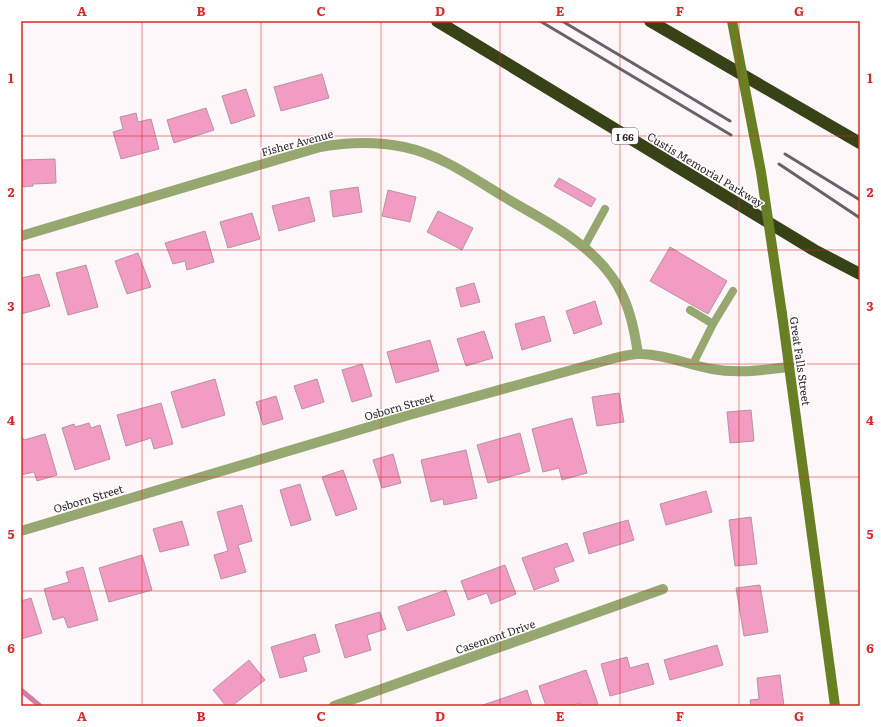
<svg xmlns="http://www.w3.org/2000/svg" width="881" height="727" viewBox="0 0 881 727" font-family="Literata,serif">
<style>
.lines{fill:none;stroke-linecap:round;stroke-linejoin:round}
.stream{stroke:#d27ea6;stroke-width:5}
.building{fill:#f29bc3;stroke:#b693a3}
.lane{stroke:#96a870;stroke-width:8}
.street{stroke:#96a870;stroke-width:10}
.secondary{stroke:#687f24;stroke-width:10}
.highway{stroke:#374316;stroke-width:12}
.rail{stroke:#6c6166;stroke-width:3}
.secondary-bridge{stroke:#687f24;stroke-width:10}
.grid{fill:none;stroke:#d62828;stroke-width:1;stroke-opacity:0.55}
.labels{text-anchor:middle;dominant-baseline:central;stroke-width:3;stroke-linejoin:round;paint-order:stroke}
.shield{fill:#fff;stroke:#6e6569;stroke-width:1}
.shield-label{font-size:10px;font-weight:bold;fill:#302329}
.street-label{font-size:11px;fill:#302329;stroke:#fff}
.neatline{fill:none;stroke:#d62828;stroke-width:1.5}
.grid-label{font-size:13px;text-anchor:middle;font-weight:bold;fill:#d62828}
</style>
<rect width="100%" height="100%" fill="#fef7fa"/>
<g class="lines">
<path class="stream" d="M21 690 40 706"/>
</g>
<path class="building" d="M322 74 329 98 281 111 274 87Z
M246 89 255 116 231 124 222 96Z
M206 108 214 130 174 143 167 120Z
M136 113 138 122 151 119 159 149 121 159 113 132 123 129 120 117Z
M55 159 56 183 33 184V186L21 187V160Z
M559 178 596 199 591 207 554 186Z
M358 187 362 212 333 217 330 191Z
M388 190 416 197 410 222 382 216Z
M309 197 315 221 279 231 272 206Z
M438 211 473 228 462 250 427 232Z
M252 213 260 239 228 248 220 222Z
M205 231 214 262 187 270 185 261 173 264 165 243Z
M670 247 727 281 708 314 650 281Z
M138 253 151 287 127 294 115 261Z
M86 265 98 307 68 315 56 273Z
M39 274 50 306 21 314V278Z
M474 283 480 302 461 307 456 288Z
M595 301 602 324 574 334 566 311Z
M544 316 551 341 522 350 515 324Z
M484 331 493 358 466 366 457 339Z
M430 340 439 371 396 383 387 352Z
M362 364 372 396 352 402 342 370Z
M215 379 225 415 182 428 171 392Z
M317 379 324 402 302 409 294 386Z
M619 393 624 422 597 426 592 397Z
M276 396 283 419 263 425 256 402Z
M161 403 173 444 154 449 151 438 126 446 117 415Z
M751 410 754 441 730 443 727 412Z
M572 418 587 473 562 480 559 468 543 472 532 429Z
M89 423 91 428 100 425 110 459 75 470 62 428 74 424 75 427Z
M520 433 530 471 488 483 477 445Z
M45 434 57 475 37 481 34 472 21 475V435L24 440Z
M466 450 477 498 444 505 443 499 431 502 421 460Z
M393 454 401 483 382 488 373 460Z
M343 470 357 509 336 516 322 477Z
M300 484 311 520 291 526 280 490Z
M706 491 712 512 666 525 660 504Z
M242 505 252 541 238 545 246 572 221 579 214 555 228 551 217 512Z
M751 517 757 564 735 566 729 520Z
M628 520 634 540 589 554 583 533Z
M182 521 189 545 160 552 153 529Z
M567 543 574 561 554 568 559 581 534 590 522 558Z
M142 555 152 590 109 602 99 568Z
M505 565 516 594 491 604 487 593 468 600 461 581Z
M83 567 98 620 68 628 64 617 53 620 44 589 69 582 66 572Z
M760 585 768 632 744 636 736 588Z
M446 590 455 615 407 631 398 607Z
M31 598 42 633 21 639V601Z
M380 612 386 629 367 635 371 650 345 658 335 625Z
M315 634 320 652 303 657 307 671 280 678 271 647Z
M717 645 723 665 670 680 664 660Z
M627 657 630 668 648 663 654 684 610 696 601 664Z
M249 660 265 680 232 706H226L213 690Z
M586 670 598 704 592 706H581L580 703 570 706H546L539 686Z
M780 675 784 706H751L750 700 759 699 757 678Z
M527 690 532 706H480Z"/>
<g class="lines">
<path class="lane" d="M584 247 605 209
M690 310 713 324
M693 364 713 324 733 291"/>
<path class="street" d="M21 236 320 147C348 142 376 141 404 147 442 155 474 179 506 198 544 221 586 240 612 277 628 299 634 327 638 354
M21 531 409 415 615 358C623 356 631 354 640 354 665 354 688 365 712 369 738 374 764 370 789 367
M334 706 663 589"/>
<path class="secondary" d="M782 314 835 706"/>
<path class="highway" d="M437 21 814 250 860 274
M650 21 860 143"/>
<path class="rail" d="M540 21 731 135
M562 21 730 121
M785 154 860 200
M779 164 860 218"/>
<path class="secondary-bridge" d="M732 21 761 172 782 314"/>
</g>
<path class="grid" d="M142 21V706M261 21V706M381 21V706M500 21V706M620 21V706M739 21V706M21 136H860M21 250H860M21 364H860M21 477H860M21 591H860"/>
<g class="labels">
<rect class="shield" x="612" y="128" width="26" height="16" rx="3"/>
<g class="shield-label">
<text x="625" y="136">I 66</text>
</g>
<g class="street-label">
<text transform="translate(297 142) rotate(-15)">Fisher Avenue</text>
<text transform="translate(706 169) rotate(31)">Custis Memorial Parkway</text>
<text transform="translate(801 361) rotate(82)">Great Falls Street</text>
<text transform="translate(399 406) rotate(-16)">Osborn Street</text>
<text transform="translate(88 498) rotate(-17)">Osborn Street</text>
<text transform="translate(495 636) rotate(-19)">Casemont Drive</text>
</g>
</g>
<rect width="881" height="727" fill="none" stroke="#ffffff" stroke-width="44"/>
<rect x="22" y="22" width="837" height="683" class="neatline"/>
<g class="grid-label">
<text x="82" y="16">A</text>
<text x="201" y="16">B</text>
<text x="321" y="16">C</text>
<text x="440" y="16">D</text>
<text x="560" y="16">E</text>
<text x="680" y="16">F</text>
<text x="799" y="16">G</text>
<text x="11" y="83">1</text>
<text x="870" y="83">1</text>
<text x="11" y="197">2</text>
<text x="870" y="197">2</text>
<text x="11" y="311">3</text>
<text x="870" y="311">3</text>
<text x="11" y="425">4</text>
<text x="870" y="425">4</text>
<text x="11" y="539">5</text>
<text x="870" y="539">5</text>
<text x="11" y="653">6</text>
<text x="870" y="653">6</text>
<text x="82" y="721">A</text>
<text x="201" y="721">B</text>
<text x="321" y="721">C</text>
<text x="440" y="721">D</text>
<text x="560" y="721">E</text>
<text x="680" y="721">F</text>
<text x="799" y="721">G</text>
</g>
</svg>
